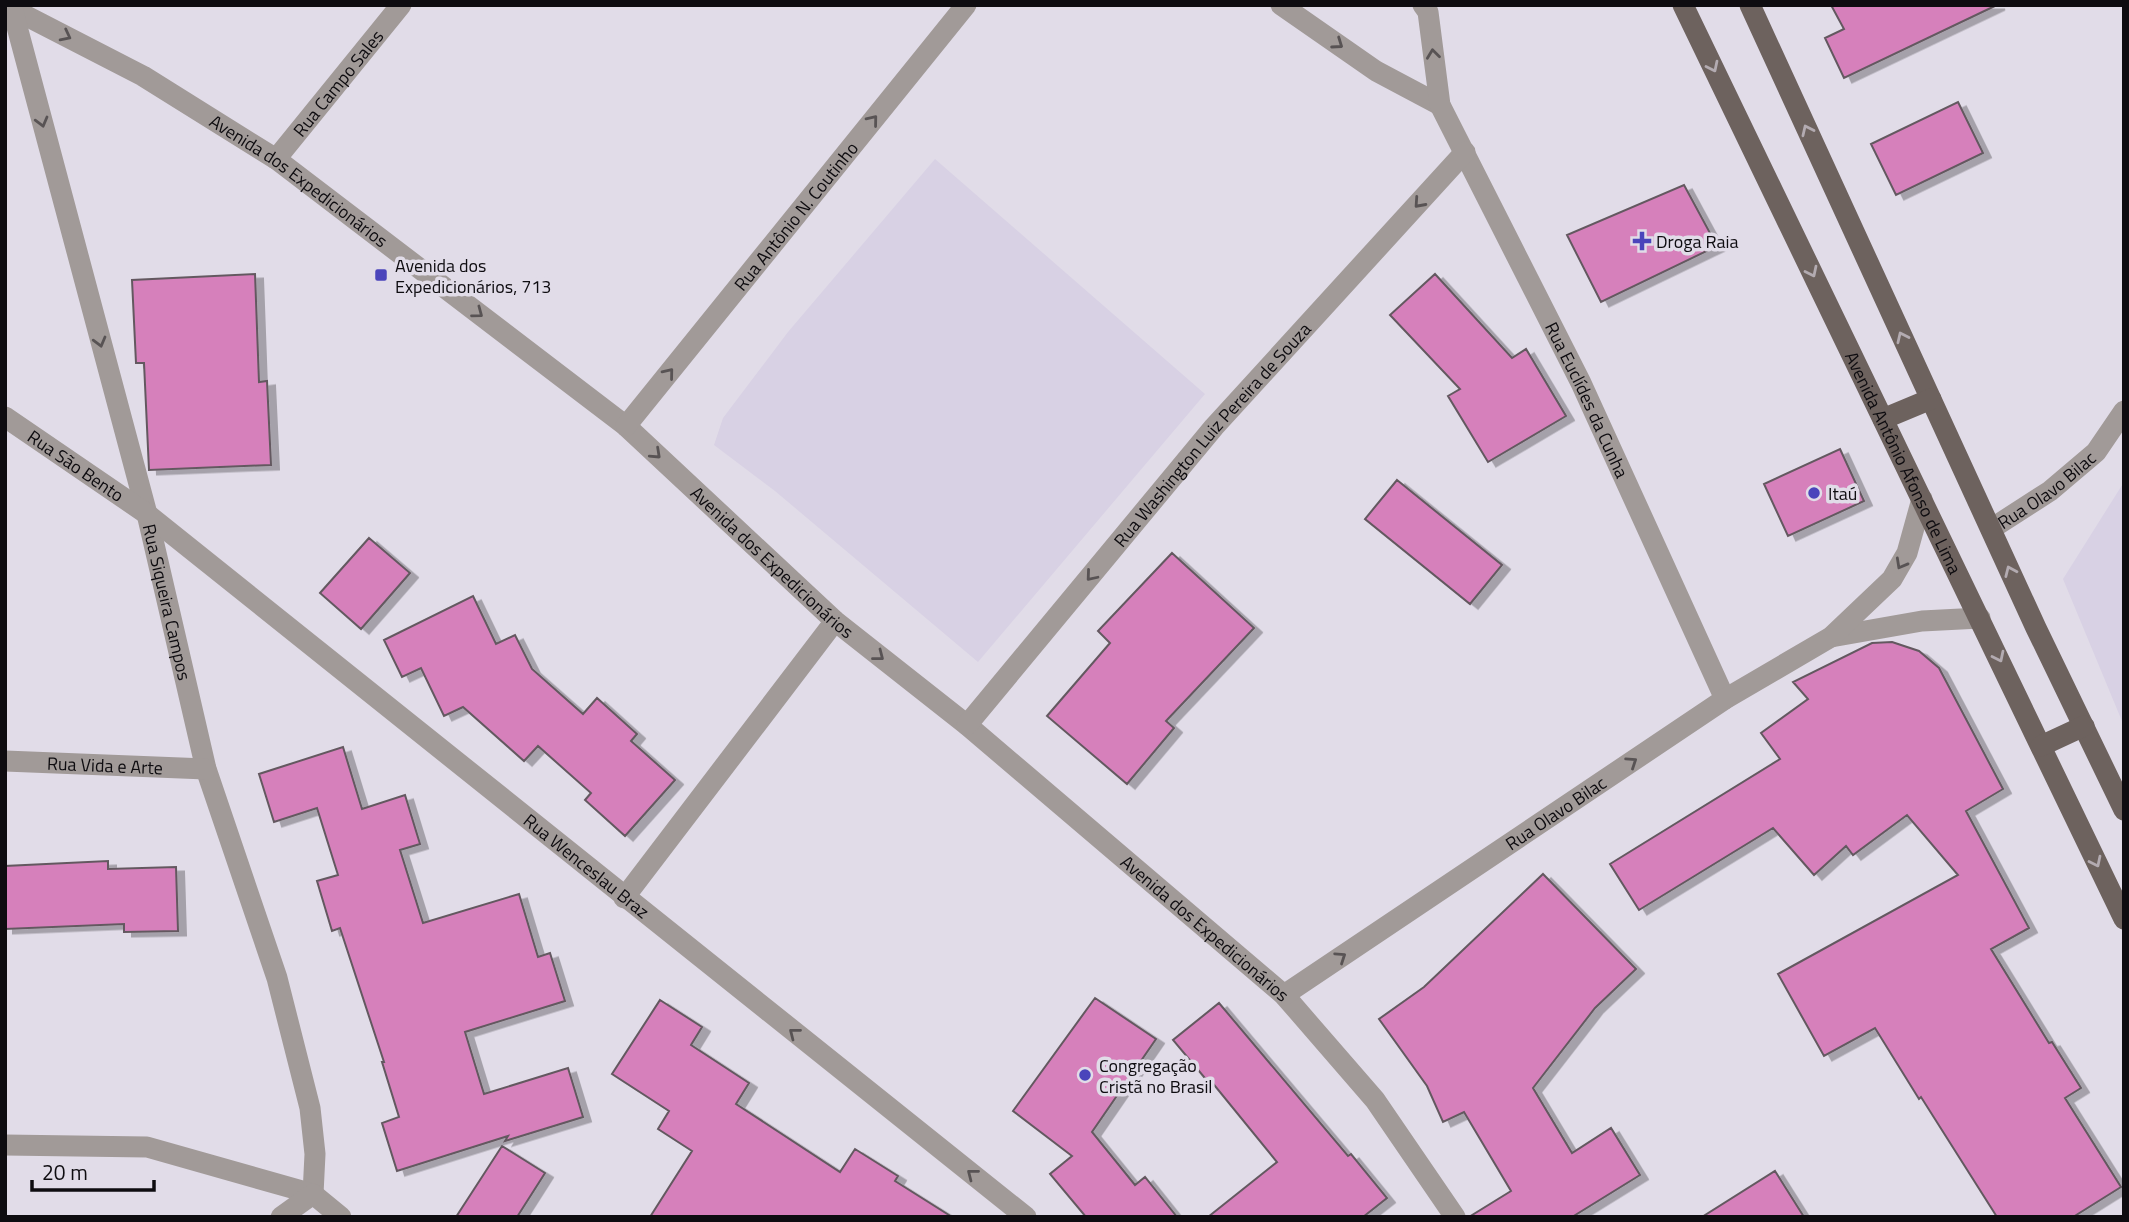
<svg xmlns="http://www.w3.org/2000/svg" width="2129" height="1222" viewBox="0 0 2129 1222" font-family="'Titillium Web',sans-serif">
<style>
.built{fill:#d8d1e4}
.building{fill:#d680bb;stroke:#645960;stroke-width:2;filter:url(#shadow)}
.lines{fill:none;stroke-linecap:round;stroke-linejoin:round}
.minor{stroke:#a19a98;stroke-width:21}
.major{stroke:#6d625e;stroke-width:21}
.oneway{stroke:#585354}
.oneway2{stroke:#b3abb1}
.poi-dot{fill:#4a44bb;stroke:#e1dce8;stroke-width:2.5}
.labels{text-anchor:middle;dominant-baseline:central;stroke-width:7;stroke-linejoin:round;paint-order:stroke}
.street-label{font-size:18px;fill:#0e0c10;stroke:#e1dce8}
.poi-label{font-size:18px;fill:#0e0c10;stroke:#e1dce8;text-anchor:start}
</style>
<defs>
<filter id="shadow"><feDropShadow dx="8" dy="4.5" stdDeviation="0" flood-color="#0004"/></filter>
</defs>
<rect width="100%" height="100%" fill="#e1dce8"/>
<path class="built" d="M935 159 1205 394 978 662 775 491 714 445 723 418 788 332Z
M2124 482V726L2063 579Z"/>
<path class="building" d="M1831 5H1997L1844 78 1825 38 1844 29Z
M1958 102 1983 153 1896 195 1871 144Z
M1684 185 1717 246 1601 302 1567 235Z
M255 274 259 382 267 381 271 465 149 470 144 363H136L132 280Z
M1435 274 1512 358 1526 349 1566 416 1488 462 1448 396 1460 389 1390 315Z
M1840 449 1864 501 1788 536 1764 484Z
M1397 480 1502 565 1470 604 1365 519Z
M369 538 410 573 361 629 320 593Z
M1172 553 1254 628 1166 721 1174 728 1127 784 1047 716 1110 643 1098 631Z
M473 596 496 644 515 635 532 669 583 714 597 698 637 734 631 741 675 780 625 836 585 800 591 793 538 746 524 761 463 707 444 716 421 668 402 677 384 640Z
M1892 642 1919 651 1939 668 2003 789 1966 811 2029 928 1991 949 2049 1043 2052 1042 2081 1088 2065 1098 2121 1187 2073 1217H1997L1921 1097 1919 1099 1875 1028 1824 1056 1778 974 1958 875 1907 815 1853 855 1846 846 1814 875 1773 828 1639 910 1610 864 1780 759 1761 733 1808 699 1793 682 1872 643Z
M343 747 362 809 405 795 420 844 400 850 423 923 519 894 538 957 550 953 565 1001 465 1032 484 1094 568 1068 583 1117 505 1141 508 1136 397 1171 382 1123 399 1117 382 1062H384L340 928 332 931 317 881 338 875 317 808 274 822 259 774Z
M108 861V869L176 867 178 931 124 932V924L5 929V866Z
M1543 874 1636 969 1595 1008 1533 1088 1572 1153 1611 1128 1640 1175 1572 1217H1469L1511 1191 1464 1112 1443 1122 1427 1086 1379 1019 1424 987Z
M1095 998 1156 1039 1092 1132 1135 1185 1145 1177 1177 1217H1086L1050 1174 1072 1156 1013 1111Z
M660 1000 702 1027 691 1045 749 1083 736 1104 840 1172 855 1149 898 1176 895 1181 952 1217H650L692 1151 658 1129 669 1111 612 1074Z
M1219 1003 1348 1156 1351 1154 1387 1198 1363 1217H1208L1277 1162 1211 1081 1209 1083 1173 1040Z
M502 1146 545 1173 517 1217H456Z
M1775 1171 1804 1217H1702Z"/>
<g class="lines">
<g class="minor">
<path id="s1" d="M5 5 143 76 276 159 626 426 835 621 967 725 1284 995 1375 1100 1455 1217"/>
<path d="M1281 5 1376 71 1440 105"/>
<path id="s2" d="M1423 5 1428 12 1440 105 1581 383 1725 699"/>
<path id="s3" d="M12 8 147 514 206 769 277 978 310 1108 315 1154 313 1194"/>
<path id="s4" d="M276 159 401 5"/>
<path id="s5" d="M5 417 147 514 1026 1217"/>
<path id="s6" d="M626 426 966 5"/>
<path id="s7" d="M1991 529 2050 491 2096 452 2124 411"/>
<path d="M1831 637 1922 621 1980 618"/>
<path id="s8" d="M967 725 1214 427 1465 152"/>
<path id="s9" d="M5 761 206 769"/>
<path d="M624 898 835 621"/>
<path id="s10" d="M1284 995 1725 699 1831 637 1892 579 1907 553 1922 499"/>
<path d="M5 1145 147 1147 313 1194 341 1217"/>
<path d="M281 1217 313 1194"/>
</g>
<g class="major">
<path id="s11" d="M1683 5 2124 919"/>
<path d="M1750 5 2036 628 2124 810"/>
<path d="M1883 419 1931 399"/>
<path d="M2041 746 2084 726"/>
</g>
</g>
<defs><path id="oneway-chevron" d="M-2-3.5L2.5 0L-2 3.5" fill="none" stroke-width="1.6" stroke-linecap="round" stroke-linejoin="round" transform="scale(1.75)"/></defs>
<g class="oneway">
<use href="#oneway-chevron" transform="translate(66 36) rotate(27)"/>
<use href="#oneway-chevron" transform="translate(1338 44) rotate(35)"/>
<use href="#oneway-chevron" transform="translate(1433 54) rotate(-97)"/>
<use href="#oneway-chevron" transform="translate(873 120) rotate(-51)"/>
<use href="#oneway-chevron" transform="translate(42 122) rotate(75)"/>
<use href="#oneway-chevron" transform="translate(1419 203) rotate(132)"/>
<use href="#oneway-chevron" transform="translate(478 313) rotate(37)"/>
<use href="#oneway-chevron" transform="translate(100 342) rotate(75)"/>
<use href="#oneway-chevron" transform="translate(669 373) rotate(-51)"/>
<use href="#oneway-chevron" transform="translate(656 454) rotate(43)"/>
<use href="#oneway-chevron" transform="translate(1901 564) rotate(119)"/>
<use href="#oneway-chevron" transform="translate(1091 576) rotate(130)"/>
<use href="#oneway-chevron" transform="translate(879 656) rotate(38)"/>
<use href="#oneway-chevron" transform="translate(1632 762) rotate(-34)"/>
<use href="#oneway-chevron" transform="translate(1341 957) rotate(-34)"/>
<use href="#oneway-chevron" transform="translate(794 1033) rotate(-142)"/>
<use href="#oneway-chevron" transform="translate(972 1174) rotate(-142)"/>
</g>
<g class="oneway2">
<use href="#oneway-chevron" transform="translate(1713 67) rotate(64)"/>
<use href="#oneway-chevron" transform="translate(1807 130) rotate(-115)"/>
<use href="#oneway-chevron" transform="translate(1812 272) rotate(64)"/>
<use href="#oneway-chevron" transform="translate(1902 337) rotate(-115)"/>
<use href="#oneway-chevron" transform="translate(2010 571) rotate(-114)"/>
<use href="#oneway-chevron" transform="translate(1999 657) rotate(64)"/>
<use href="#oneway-chevron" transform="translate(2096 862) rotate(64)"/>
</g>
<g class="poi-dot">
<path d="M1638.5 230.5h7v7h7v7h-7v7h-7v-7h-7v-7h7z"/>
<rect x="374" y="268" width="14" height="14" rx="3.5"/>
<circle cx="1814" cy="493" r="7"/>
<circle cx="1085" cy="1075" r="7"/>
</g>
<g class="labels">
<g class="street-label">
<text stroke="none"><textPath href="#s4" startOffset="98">Rua Campo Sales</textPath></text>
<text stroke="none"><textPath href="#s1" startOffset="343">Avenida dos Expedicionários</textPath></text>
<text stroke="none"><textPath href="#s6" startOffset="270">Rua Antônio N. Coutinho</textPath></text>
<text stroke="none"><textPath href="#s2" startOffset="432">Rua Euclídes da Cunha</textPath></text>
<text stroke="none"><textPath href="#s8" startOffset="380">Rua Washington Luiz Pereira de Souza</textPath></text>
<text stroke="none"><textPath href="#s11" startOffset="508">Avenida Antônio Afonso de Lima</textPath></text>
<text stroke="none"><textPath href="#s5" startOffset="86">Rua São Bento</textPath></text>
<text stroke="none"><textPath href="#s7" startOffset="68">Rua Olavo Bilac</textPath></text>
<text stroke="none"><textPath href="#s1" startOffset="952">Avenida dos Expedicionários</textPath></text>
<text stroke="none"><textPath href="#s3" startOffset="614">Rua Siqueira Campos</textPath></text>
<text stroke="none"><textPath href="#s9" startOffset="100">Rua Vida e Arte</textPath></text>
<text stroke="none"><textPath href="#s10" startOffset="327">Rua Olavo Bilac</textPath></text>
<text stroke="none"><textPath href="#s5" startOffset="735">Rua Wenceslau Braz</textPath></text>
<text stroke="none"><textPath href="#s1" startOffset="1519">Avenida dos Expedicionários</textPath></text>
</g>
<g class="poi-label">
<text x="1656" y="241">Droga Raia</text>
<text x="395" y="265">Avenida dos<tspan x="395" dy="21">Expedicionários, 713</tspan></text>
<text x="1828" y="493">Itaú</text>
<text x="1099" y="1065">Congregação<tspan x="1099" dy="21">Cristã no Brasil</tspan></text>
</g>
</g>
<rect width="2129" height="1222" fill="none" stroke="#0e0c10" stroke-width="14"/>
<path d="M32 1180v10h122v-10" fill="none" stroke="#0e0c10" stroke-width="3.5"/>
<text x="42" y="1180" font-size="21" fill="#0e0c10" stroke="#e1dce8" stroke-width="5" paint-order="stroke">20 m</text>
</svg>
